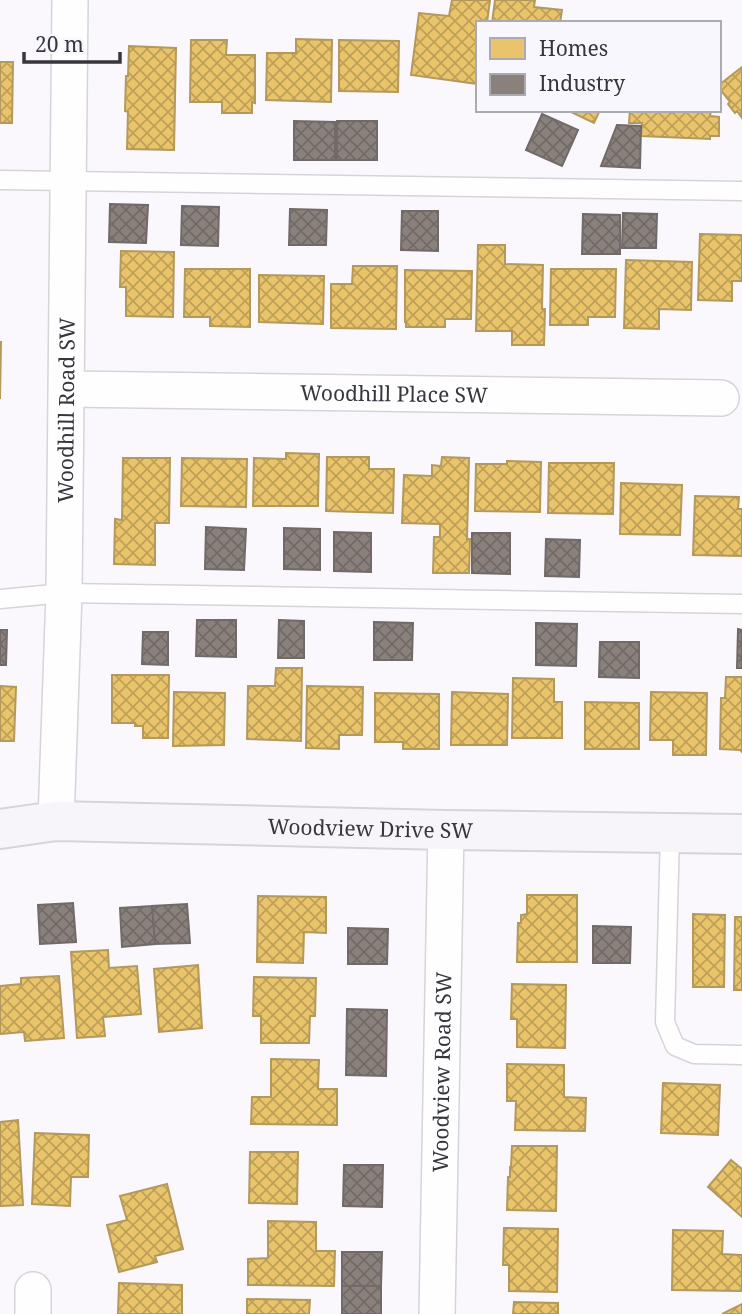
<svg xmlns="http://www.w3.org/2000/svg" width="742" height="1314" viewBox="0 0 742 1314" font-family="'Noto Serif',serif">
<style>
.homes{fill:url(#homes-cross-hatch);stroke:#b4995c;stroke-width:2}
.industry{fill:url(#industry-cross-hatch);stroke:#716a69;stroke-width:2}
.lines{fill:none;stroke-linecap:round;stroke-linejoin:round}
.lane-casing{stroke:#d6d4d9;stroke-width:21}
.street-casing{stroke:#d6d4d9;stroke-width:38}
.secondary-casing{stroke:#d6d4d9;stroke-width:42}
.lane{stroke:#fefeff;stroke-width:18}
.street{stroke:#fefeff;stroke-width:35}
.secondary{stroke:#f7f5fa;stroke-width:38}
.labels{text-anchor:middle;dominant-baseline:central;stroke-width:7;stroke-linejoin:round;paint-order:stroke}
.street-label{font-size:21px;fill:#38363d;stroke:#f9f7fe}
</style>
<defs>
<pattern id="homes-cross-hatch" width="8" height="8" patternUnits="userSpaceOnUse" patternTransform="scale(1.75)"><rect width="8" height="8" fill="#e9c46a"/><path d="M0 0l8 8M0 8l8-8" fill="none" stroke="#bea058"/></pattern>
<pattern id="industry-cross-hatch" width="8" height="8" patternUnits="userSpaceOnUse" patternTransform="scale(1.75)"><rect width="8" height="8" fill="#8a817c"/><path d="M0 0l8 8M0 8l8-8" fill="none" stroke="#726a67"/></pattern>
</defs>
<rect width="100%" height="100%" fill="#faf8fd"/>
<path class="homes" d="M452 0H490L487 23H478V84L411 75 419 13 449 16Z
M495 0H535L534 7 562 10 560 23H492Z
M296 39 332 40 331 102 266 100 267 53H296Z
M191 40H227L226 55H255V103L252 102V113H222V102H190Z
M339 40 399 41 398 92 339 91Z
M129 46 176 48 174 150 127 149 128 112 125 111 126 76H128Z
M0 62H13L12 123H0Z
M742 67V118L737 111 735 113 728 104 730 102 719 88V85Z
M567 110H600L594 123Z
M630 110H711L710 116 719 117V136H710V139L641 136 642 123H629Z
M700 234 742 235V281H732V301L698 300Z
M478 245H505V264L543 265 542 309H545L544 345H512V331H476Z
M121 251 174 252 173 317 126 316V287H120Z
M626 260 692 262 691 310 659 309V329L624 328Z
M353 266H397L396 329 331 328V284H352Z
M185 269H250V327L210 326V317H184Z
M551 269H616L615 317H588V325H550Z
M405 270 472 271 471 319H445V327H406V322H405Z
M259 275 324 276 323 324 259 322Z
M0 342H1L0 399Z
M286 453 319 454 318 506H253L254 458 286 459Z
M327 457H369V469H394L393 513 326 511Z
M442 457 469 458 467 539H470L469 573H433L434 537H440V524L402 523 404 475 432 476V465L441 466Z
M123 458H170L169 523H155V565L114 564 115 519 122 520Z
M182 458 247 459 246 507 181 506Z
M507 461 541 462 540 512 475 511 476 464H507Z
M549 463H614L613 514 548 513Z
M621 483 682 485 680 535 620 534Z
M695 496 739 497 738 509H742V556L693 555Z
M276 668H302L301 741 247 739 248 686H275Z
M112 675H169L168 738H143V726H135V723H112Z
M726 677H742V752L740 750 720 749 721 698H725Z
M513 678 554 679V702H562V738H512Z
M0 686 16 687 14 741H0Z
M307 686 363 687 362 735H339V749L306 748Z
M174 692 225 693 224 745 173 746Z
M452 692 508 694 507 745H451Z
M651 692 707 693 706 755H673V740H650Z
M375 693 439 694V749H403V742H375Z
M585 702 639 703V749H585Z
M527 895H577V962H517L518 923H521V915L527 914Z
M258 896 326 897V933L304 932 303 963 257 962Z
M693 914 725 915 724 987H693Z
M735 917H742V990H734Z
M108 950 109 968 137 966 141 1014 103 1017 105 1036 77 1038 71 952Z
M198 965 202 1028 159 1032 154 969Z
M59 976 64 1038 25 1041 24 1032 0 1034V986L21 984V978Z
M254 977 316 978 315 1016H310L309 1043H261V1016H253Z
M512 984 566 985 565 1048 517 1047V1019H511Z
M271 1059 319 1060 318 1089H337V1125L251 1124 252 1097H271Z
M507 1064 564 1065V1097L586 1098 585 1131 515 1130 516 1101H507Z
M663 1083 720 1085 718 1135 661 1133Z
M18 1120 23 1205 0 1206V1122Z
M35 1133 89 1135 88 1177H71L70 1206 32 1204Z
M512 1146H557L556 1211 507 1210 508 1177H510V1167H511Z
M250 1152H298L297 1204 249 1203Z
M731 1160 742 1169V1217L708 1187Z
M167 1184 183 1249 155 1256 157 1262 119 1272 107 1225 127 1220 120 1196Z
M268 1221 316 1222V1251H335L334 1286 248 1285V1259L268 1258Z
M504 1228 558 1229 557 1292 509 1291V1265H503Z
M673 1230 723 1231 722 1254 742 1255V1291L672 1290Z
M119 1283 182 1285V1314H118Z
M247 1299 310 1300 309 1314H247Z
M514 1302 558 1303V1314H513Z
M742 1304V1314H722Z"/>
<path class="industry" d="M542 114 578 130 562 166 526 150Z
M294 121 335 122V160H294Z
M337 121H377V160H337Z
M617 125 641 126 640 168 601 166Z
M110 204 148 205 146 243 109 242Z
M182 206 219 207 218 246 181 245Z
M290 209 327 210 326 245H289Z
M402 211H438V251L401 250Z
M623 213 657 214 656 248H622Z
M583 214 620 215V254H582Z
M206 527 246 529 244 570 205 569Z
M284 528 320 529V570L284 569Z
M334 532 371 533V572L334 571Z
M472 533H510V574L472 573Z
M546 539 580 540 579 577 545 576Z
M197 620H236V657L196 656Z
M279 620 304 621V658H278Z
M374 622 413 623 412 660H374Z
M536 623 577 624 576 666 536 665Z
M738 629 742 630V668H737Z
M0 630H7L6 665H0Z
M143 632H168V665L142 664Z
M600 642H639V678L599 677Z
M73 903 76 942 40 944 38 905Z
M187 904 190 943 155 944 152 906Z
M152 906 155 944 122 947 120 908Z
M593 926 631 927 630 963H593Z
M348 928 388 929 387 964H348Z
M347 1009 387 1010 386 1076 346 1075Z
M344 1165H383L382 1207 343 1206Z
M342 1252H382L381 1286H342Z
M342 1286H381V1314H342Z"/>
<g class="lines">
<defs>
<path id="lane" d="M0 180 742 191
M0 599 64 593 742 604
M670 833 665 1022 675 1046 694 1054 742 1055"/>
<g id="street">
<path id="s1" d="M67 389 721 398"/>
<path id="s2" d="M56 821 64 593 70 0"/>
<path d="M33 1314V1290"/>
<path id="s3" d="M437 1314 446 830"/>
</g>
<g id="secondary">
<path id="s4" d="M0 829 56 821 446 830 742 834"/>
</g>
</defs>
<use href="#lane" class="lane-casing"/>
<use href="#street" class="street-casing"/>
<use href="#secondary" class="secondary-casing"/>
<use href="#lane" class="lane"/>
<use href="#street" class="street"/>
<use href="#secondary" class="secondary"/>
</g>
<g class="labels">
<g class="street-label">
<text stroke="none"><textPath href="#s1" startOffset="327">Woodhill Place SW</textPath></text>
<text stroke="none"><textPath href="#s2" startOffset="411">Woodhill Road SW</textPath></text>
<text stroke="none"><textPath href="#s4" startOffset="371">Woodview Drive SW</textPath></text>
<text stroke="none"><textPath href="#s3" startOffset="242">Woodview Road SW</textPath></text>
</g>
</g>
<rect x="476" y="21" width="245" height="91" fill="#f9f7fe" stroke="#acaab1" stroke-width="2"/>
<rect x="490" y="38" width="35" height="21" fill="#e9c46a" stroke="#acaab1" stroke-width="2"/>
<text x="539" y="56" font-size="21" fill="#38363d">Homes</text>
<rect x="490" y="74" width="35" height="21" fill="#8a817c" stroke="#acaab1" stroke-width="2"/>
<text x="539" y="91" font-size="21" fill="#38363d">Industry</text>
<path d="M24 52v10h96v-10" fill="none" stroke="#38363d" stroke-width="3.5"/>
<text x="35" y="52" font-size="21" fill="#38363d" stroke="#f9f7fe" stroke-width="5" paint-order="stroke">20 m</text>
</svg>
